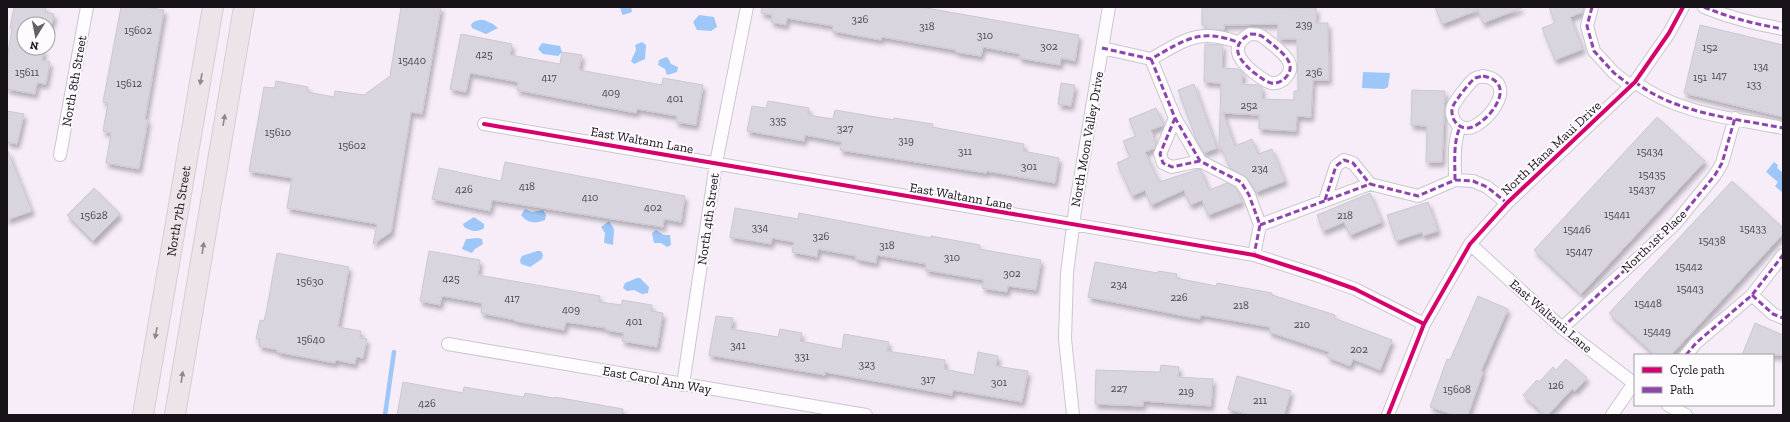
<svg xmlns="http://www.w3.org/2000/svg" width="1790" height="422" viewBox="0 0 1790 422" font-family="'Zilla Slab',serif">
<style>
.water{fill:#9dc7f9}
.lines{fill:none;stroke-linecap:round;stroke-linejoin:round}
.stream{stroke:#9dc7f9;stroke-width:4.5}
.building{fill:#d9d5df;stroke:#ccc8d1;filter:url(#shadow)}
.street-casing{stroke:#ccc5cf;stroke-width:14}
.primary-casing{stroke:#d2ced3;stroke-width:22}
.street{stroke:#fefcfe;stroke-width:12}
.primary{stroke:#ece4e9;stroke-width:20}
.quiet{stroke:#8e44ad;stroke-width:3;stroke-dasharray:6 3;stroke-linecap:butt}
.cycleway-casing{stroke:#fefbff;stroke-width:6}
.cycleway{stroke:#d6006c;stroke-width:4}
.oneway{fill:#8d868b}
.labels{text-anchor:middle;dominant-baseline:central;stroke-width:4;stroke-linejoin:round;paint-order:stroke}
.number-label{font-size:11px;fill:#4c474f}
.street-label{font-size:13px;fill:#181219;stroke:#fefbff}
</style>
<defs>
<filter id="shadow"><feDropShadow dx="2.5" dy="4.5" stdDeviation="2" flood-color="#0004"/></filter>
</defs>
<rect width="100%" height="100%" fill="#f6edf9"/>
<path class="water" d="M620 7H631L632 12 623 15 622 14Z
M699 15 714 17 717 27 711 31 697 30 693 22Z
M484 20 493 24 498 28 486 34 472 28 471 25C474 20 479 20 484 20Z
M642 42 646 45 645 59 634 64 631 61 636 50 635 45Z
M542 43 560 46 562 52 558 56 543 54 538 49Z
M666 57 668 58 671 64 678 67 677 72 667 75 665 69 658 65 659 60Z
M1363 72 1390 73 1388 87 1384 89 1362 88Z
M1774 162 1778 165 1777 168 1783 173V193L1775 186 1778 182 1766 172Z
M525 209 532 212 543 210 546 215 545 220C535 224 527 223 521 215Z
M474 217 484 224V228C478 233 470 231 464 227L463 224Z
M609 221 614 229 613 245 604 243 605 233 601 227Z
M656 230 664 235H670L671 245 667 247 661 243H654L652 233Z
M478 238 482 239 483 244 475 249 472 253 462 249 466 239Z
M537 251H541L543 255 542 259 530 267 521 264 520 260 522 256Z
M637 278H640L649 287 648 293 642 294 634 290 627 291 623 288 625 283Z"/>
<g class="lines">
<path class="stream" d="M385 415 394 352"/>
</g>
<path class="building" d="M14 7H46L45 12 54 14 52 24H24V48L44 50 42 60 50 62 46 84 37 83 35 94 7 89V59L12 28H10Z
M121 7H145L164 10 145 119 148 120 139 169 106 163 111 133 103 131 108 103 103 102Z
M401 7H441L422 114 411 112 391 232 373 244 377 224 287 208 292 178 249 171 264 87 275 88 276 81 308 87 307 92 334 97 335 91 364 95 390 76Z
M762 7H921L1079 35 1075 61 1061 58 1060 65 1019 58 1020 54 983 47 981 56 956 52V50L882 37 881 40 832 31 833 26 787 18 786 25 771 22 772 15 761 13Z
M1202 7 1316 8V23H1328L1329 80H1313L1311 117 1297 116 1296 131 1259 129V115L1223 113 1235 146 1252 139 1258 154 1272 149 1285 181 1256 192 1247 178 1230 168 1221 147 1219 148 1221 83 1204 82 1205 44 1223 45 1222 68 1239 69 1243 73 1242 84 1258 85 1262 87V99L1294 100V91H1298L1297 39H1278V24L1224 25V30L1206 29V25H1202Z
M1435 7H1521L1522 8 1483 23 1478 10 1442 24Z
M1549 7H1584L1583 12 1570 17 1583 49 1555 60 1542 28 1555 23Z
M1700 25 1783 45V117L1684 93Z
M461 34 512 44 510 55 560 64 562 52 582 55 579 70 662 85 663 78 703 85 696 125 676 122 677 116 637 109 636 113 517 90 518 82 470 73 466 92 450 89Z
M1061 83 1075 85 1071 106 1058 104Z
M1194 84 1217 148 1204 153 1197 141 1178 90Z
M1412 90 1445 91 1442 162H1426L1427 126 1411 125Z
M768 101 809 108 808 115 833 119 835 110 894 120V118L933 124 932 127 1024 144 1023 151 1059 158 1055 183 986 171V173L840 150 842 142 805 135 804 141 747 131 752 106 766 108Z
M1156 108 1164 125 1151 130 1156 143 1155 148 1145 152 1159 182 1199 169 1201 170 1209 190 1227 183 1236 188 1242 202 1208 215 1202 200 1190 205 1184 190 1151 205 1145 190 1132 196 1117 163 1130 157 1123 141 1136 136 1129 119Z
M7 111 24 114 17 144 7 142Z
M1657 117 1705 161 1581 294 1534 250Z
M7 151H8L32 211 7 220Z
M505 162 685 196 681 222 664 219 663 227 492 200 490 211 432 199 439 168 501 181Z
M1732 181 1783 228V234L1671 355H1655L1609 313Z
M94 188 120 214 93 241 67 215Z
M1370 193 1382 222 1350 235 1344 222 1323 231 1317 215Z
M1428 202 1438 231 1423 236 1422 232 1396 241 1387 215Z
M735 208 798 219 799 213 931 238V236L980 245 979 249 1041 260 1036 290 1008 286 1007 292 982 288 984 280 925 270 926 264 877 255 876 263 856 259V256L818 249 817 257 792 252 794 242 772 238 771 244 730 237Z
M429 251 480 260 478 275 600 296 599 302 622 305V300L652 305 651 311 663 313 657 347 622 341 624 333 606 330V328L566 322 564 330 515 321V320L481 313 482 303 442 296 440 305 420 301Z
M277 253 349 267 338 327 361 331 360 338 367 339 363 358 356 357 355 364 336 360 335 363 277 352 278 350 259 346 260 339H256L260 320 264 321 266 313Z
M1095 262 1158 273V271L1177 274 1176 278 1216 286 1217 283 1272 293V295L1335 315 1334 318 1392 340 1380 370 1353 359 1350 366 1327 357 1329 352 1269 332 1270 327 1201 315 1200 319 1088 297Z
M1478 296 1508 309 1481 371 1483 372 1468 415H1454L1430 407 1447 359 1450 360Z
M716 316 733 318 731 329 778 337 780 329 802 333 800 341 842 349 844 334 889 342 887 351 945 360 944 369 974 375 978 352 998 356 996 366 1028 371 1022 402 953 390 952 395 825 372V375L709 355Z
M1755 323 1783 335V355H1742Z
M1566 359 1587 378 1575 391 1572 389 1548 415H1545L1523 395 1537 380 1539 382 1553 367 1556 370Z
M1161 365 1179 367 1178 377 1213 379 1211 406 1143 401V406L1095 404 1096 370 1160 372Z
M1237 376 1291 391 1284 415H1250L1228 409Z
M403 382 463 393 464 387 524 397 525 393 554 398 555 397 623 409 622 415H397Z"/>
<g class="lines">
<defs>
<path id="street" d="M1592 7 1587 26 1594 51 1614 73 1631 86
M1704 7C1730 18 1755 24 1783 29
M1250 34C1253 34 1257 34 1259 35 1263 36 1268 41 1272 44 1283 53 1300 66 1283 80 1280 82 1275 84 1271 83 1264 81 1259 76 1253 72 1238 59 1229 46 1250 34Z
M1102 48 1151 59C1185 40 1200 27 1240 43
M1151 59 1175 118 1200 161 1241 182 1249 195 1260 225 1254 255
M1483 76C1523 83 1483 129 1467 128 1461 128 1457 125 1454 120 1452 116 1451 110 1453 106 1456 100 1469 83 1474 79 1476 77 1480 77 1483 76Z
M1635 82C1677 114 1733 118 1783 128
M1175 118 1160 154 1163 163 1172 167 1200 161
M484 124 1254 255 1319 276 1355 289 1424 324
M60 155 87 7
M1455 180C1455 162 1453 143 1460 127
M1325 200 1336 166 1344 160 1353 163 1370 184
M1260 225 1370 184 1418 196 1455 180 1473 181 1487 187 1507 203
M1470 244 1562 328 1635 384
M1752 295 1773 314 1783 318
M1562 328 1675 224 1715 175 1722 163 1735 118
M448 344 866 415
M1686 355 1696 343 1752 295 1783 255
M683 385 716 163 747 7
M1668 405 1686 415
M1073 415 1065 339 1067 273 1076 203 1109 7
M1388 415 1424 324 1470 244 1507 203 1635 82 1669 33 1683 7
M1612 415 1634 383"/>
<g id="primary">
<path id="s1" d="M143 415 213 7"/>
<path d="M175 415 244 7"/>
</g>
</defs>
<use href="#street" class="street-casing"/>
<use href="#primary" class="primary-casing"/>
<use href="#street" class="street"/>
<use href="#primary" class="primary"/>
<path class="quiet" d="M1592 7 1587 26 1594 51 1614 73 1631 86
M1704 7C1730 18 1755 24 1783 29
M1250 34C1253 34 1257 34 1259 35 1263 36 1268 41 1272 44 1283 53 1300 66 1283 80 1280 82 1275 84 1271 83 1264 81 1259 76 1253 72 1238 59 1229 46 1250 34Z
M1102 48 1151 59C1185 40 1200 27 1240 43
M1151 59 1175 118 1200 161 1241 182 1249 195 1260 225 1254 255
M1483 76C1523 83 1483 129 1467 128 1461 128 1457 125 1454 120 1452 116 1451 110 1453 106 1456 100 1469 83 1474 79 1476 77 1480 77 1483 76Z
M1635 82C1677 114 1733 118 1783 128
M1175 118 1160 154 1163 163 1172 167 1200 161
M1455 180C1455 162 1453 143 1460 127
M1325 200 1336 166 1344 160 1353 163 1370 184
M1260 225 1370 184 1418 196 1455 180 1473 181 1487 187 1507 203
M1752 295 1773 314 1783 318
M1562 328 1675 224 1715 175 1722 163 1735 118
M1686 355 1696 343 1752 295 1783 255"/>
<defs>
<path id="cycleway" d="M484 124 1254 255 1319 276 1355 289 1424 324
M1388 415 1424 324 1470 244 1507 203 1635 82 1669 33 1683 7"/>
</defs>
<use href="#cycleway" class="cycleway-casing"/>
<use href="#cycleway" class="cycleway"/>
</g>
<defs><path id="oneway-solid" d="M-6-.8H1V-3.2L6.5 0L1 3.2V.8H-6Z"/></defs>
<g class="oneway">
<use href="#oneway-solid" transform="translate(201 79) rotate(100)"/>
<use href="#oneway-solid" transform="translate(224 120) rotate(-80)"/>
<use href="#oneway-solid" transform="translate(203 248) rotate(-81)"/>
<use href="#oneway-solid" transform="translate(156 333) rotate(100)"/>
<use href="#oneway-solid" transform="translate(182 377) rotate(-81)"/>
</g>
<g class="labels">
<g class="number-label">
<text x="860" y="19">326</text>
<text x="1304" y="24">239</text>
<text x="927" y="26">318</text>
<text x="138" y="30">15602</text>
<text x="985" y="35">310</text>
<text x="1049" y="46">302</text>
<text x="1710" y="47">152</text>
<text x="484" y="54">425</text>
<text x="412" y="60">15440</text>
<text x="1761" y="66">134</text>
<text x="27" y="72">15611</text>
<text x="1314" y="72">236</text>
<text x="1719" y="75">147</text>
<text x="549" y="77">417</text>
<text x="1700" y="77">151</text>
<text x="129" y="83">15612</text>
<text x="1754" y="84">133</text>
<text x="611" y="92">409</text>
<text x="675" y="98">401</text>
<text x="1249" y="105">252</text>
<text x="778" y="120">335</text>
<text x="845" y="128">327</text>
<text x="278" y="132">15610</text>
<text x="906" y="140">319</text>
<text x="352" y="145">15602</text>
<text x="965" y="151">311</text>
<text x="1650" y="151">15434</text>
<text x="1029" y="166">301</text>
<text x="1260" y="168">234</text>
<text x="1652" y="174">15435</text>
<text x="527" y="186">418</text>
<text x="464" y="189">426</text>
<text x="1642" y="189">15437</text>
<text x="590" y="197">410</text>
<text x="653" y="207">402</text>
<text x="1617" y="214">15441</text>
<text x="94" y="215">15628</text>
<text x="1345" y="215">218</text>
<text x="760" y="227">334</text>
<text x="1753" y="228">15433</text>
<text x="1577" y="229">15446</text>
<text x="821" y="236">326</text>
<text x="1712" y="240">15438</text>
<text x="887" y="245">318</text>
<text x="1579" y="251">15447</text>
<text x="952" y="257">310</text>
<text x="1689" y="266">15442</text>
<text x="1012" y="273">302</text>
<text x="451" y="278">425</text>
<text x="310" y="281">15630</text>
<text x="1119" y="284">234</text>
<text x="1690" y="288">15443</text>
<text x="1179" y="297">226</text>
<text x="512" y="298">417</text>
<text x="1648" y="303">15448</text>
<text x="1241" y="305">218</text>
<text x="571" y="309">409</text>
<text x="634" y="321">401</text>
<text x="1302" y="324">210</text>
<text x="1657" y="331">15449</text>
<text x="311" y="339">15640</text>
<text x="738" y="345">341</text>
<text x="1359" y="349">202</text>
<text x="802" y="356">331</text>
<text x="867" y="364">323</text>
<text x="928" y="379">317</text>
<text x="999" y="382">301</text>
<text x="1556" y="385">126</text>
<text x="1119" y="388">227</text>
<text x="1457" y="389">15608</text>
<text x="1186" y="391">219</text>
<text x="1260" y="400">211</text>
<text x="427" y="403">426</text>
</g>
<g class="street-label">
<text transform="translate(74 81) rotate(-80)">North 8th Street</text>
<text transform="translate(1087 139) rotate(-80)">North Moon Valley Drive</text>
<text transform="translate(642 140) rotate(10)">East Waltann Lane</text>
<text transform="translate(1551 148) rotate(-43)">North Hana Maui Drive</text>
<text transform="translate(961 196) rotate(10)">East Waltann Lane</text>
<text stroke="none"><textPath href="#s1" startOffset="207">North 7th Street</textPath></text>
<text transform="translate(708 219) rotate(-82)">North 4th Street</text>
<text transform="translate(1654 241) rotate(-44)">North 1st Place</text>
<text transform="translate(1551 316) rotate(41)">East Waltann Lane</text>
<text transform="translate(657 380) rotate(10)">East Carol Ann Way</text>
</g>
</g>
<rect width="1790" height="422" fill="none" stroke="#181219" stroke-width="16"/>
<rect x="1634" y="354" width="140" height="52" fill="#fefbff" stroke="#a29ea3"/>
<rect x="1642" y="367" width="20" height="6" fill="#d6006c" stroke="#a29ea3"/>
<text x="1670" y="374" font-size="12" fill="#181219">Cycle path</text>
<rect x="1642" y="387" width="20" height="6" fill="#8e44ad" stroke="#a29ea3"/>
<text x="1670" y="394" font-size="12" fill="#181219">Path</text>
<g transform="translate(36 36) rotate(190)"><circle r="19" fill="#fefbff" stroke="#a29ea3"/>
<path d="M0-3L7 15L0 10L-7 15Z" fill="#665f67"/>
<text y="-6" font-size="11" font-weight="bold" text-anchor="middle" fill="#181219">N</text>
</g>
</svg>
